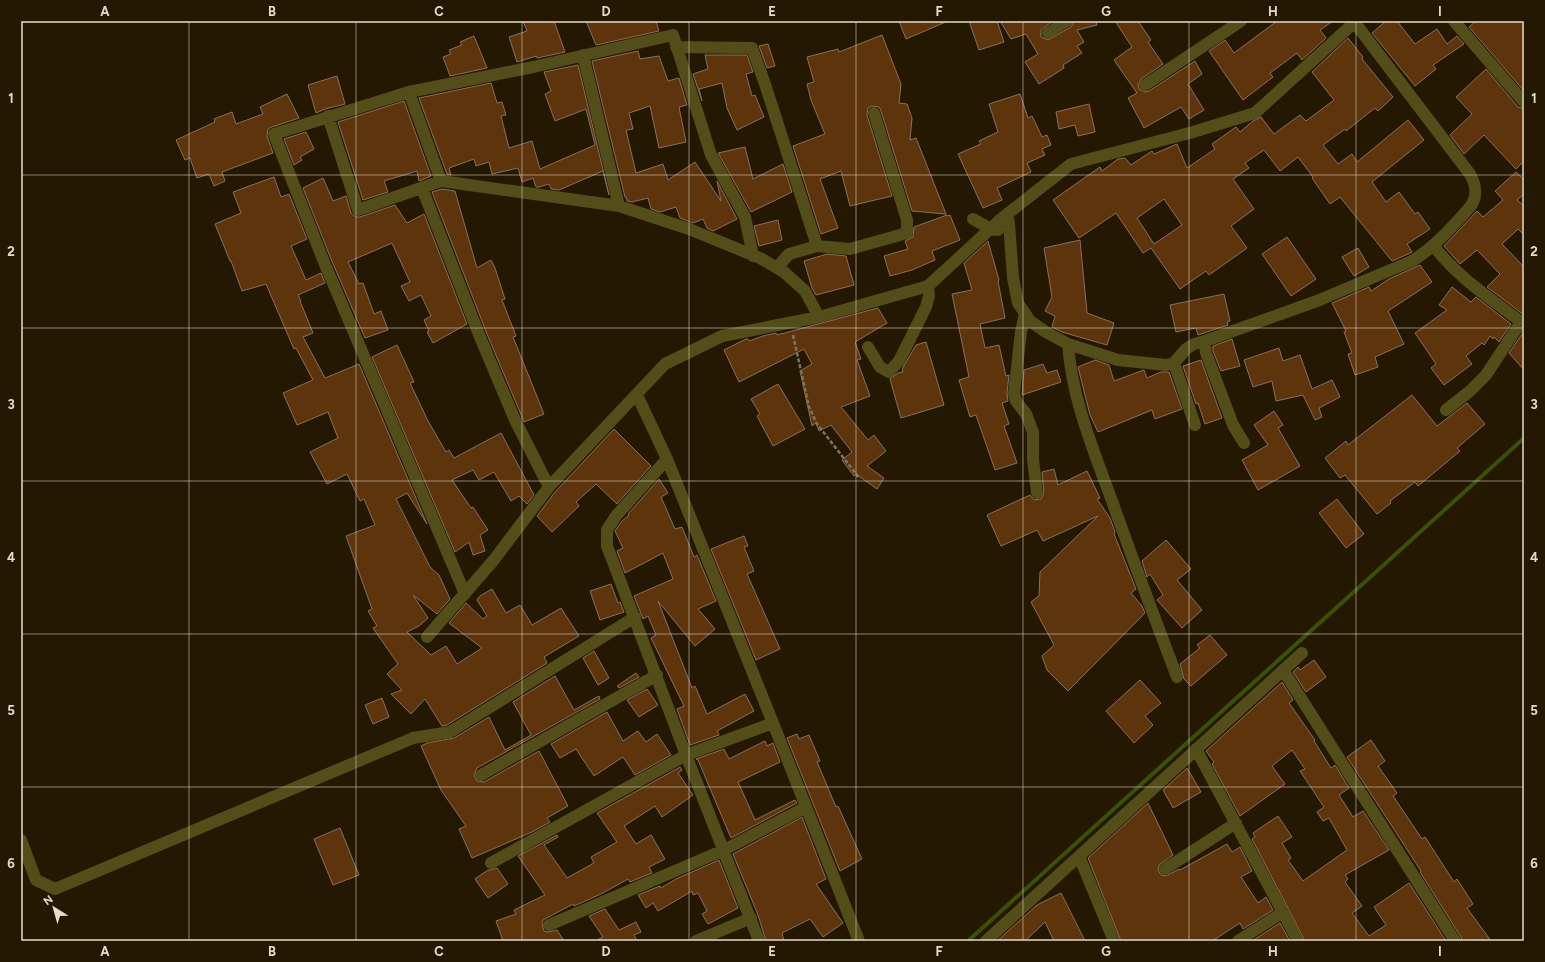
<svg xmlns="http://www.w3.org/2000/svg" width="1545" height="962" viewBox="0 0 1545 962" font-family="Figtree,sans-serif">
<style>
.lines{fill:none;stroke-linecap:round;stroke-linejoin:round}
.stream{stroke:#395006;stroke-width:4}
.building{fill:#5e340d;stroke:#89705e;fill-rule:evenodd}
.path{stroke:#7e7462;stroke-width:2.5;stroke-dasharray:4 2;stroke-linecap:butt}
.minor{stroke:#524d19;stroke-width:12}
.grid{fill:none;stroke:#e3dbcd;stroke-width:1;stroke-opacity:0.55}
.neatline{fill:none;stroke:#e3dbcd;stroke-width:1.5}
.grid-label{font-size:13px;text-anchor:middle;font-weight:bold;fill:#e3dbcd}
</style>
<rect width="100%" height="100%" fill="#241803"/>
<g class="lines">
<path class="stream" d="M968 941 1524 438"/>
</g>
<path class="building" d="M523 21H554L565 52 537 58 536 56 517 62 509 37 527 31Z
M586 21H656L659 31 596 45Z
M899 21H948L906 39Z
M969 21H997L1004 42 979 50Z
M1000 21H1053L1041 30V37L1048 40 1071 27 1074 21H1096L1097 25 1077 30 1084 42 1077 46 1082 53 1063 65 1064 68 1039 84 1025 62 1038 54 1026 34 1011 39Z
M1115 21H1138L1151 40 1148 42 1163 64 1141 79 1138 85 1139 89 1145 92 1149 91 1195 61 1202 74 1188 84 1204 110 1189 119 1181 107 1144 128 1128 98 1137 93 1114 60 1132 47Z
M1277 21H1333L1320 30 1326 38 1302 60 1297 53 1270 73 1273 77 1243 100 1209 51 1225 40 1234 53Z
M1386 21H1397L1415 44 1437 29 1447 44 1457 36 1464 44 1433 65 1436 69 1415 86 1372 33Z
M1476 21H1524V91L1469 27Z
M882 35 901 84 899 103 907 104 912 118 910 140 916 138 946 214 912 211 881 111 879 107 872 106 868 108 867 115 892 196 850 206 841 171 820 179 838 228 821 234 793 146 825 134 811 100 807 84 814 82 807 57 838 49 839 52Z
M474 36 487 68 450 76 443 57 451 54 449 50 462 45 460 42Z
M1348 38 1363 57 1362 59 1393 97 1378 111 1375 108 1346 131 1345 129 1323 145 1338 164 1352 154 1357 162 1408 120 1424 140 1372 182 1386 202 1399 192 1415 214 1418 212 1430 229 1407 244 1412 252 1408 254 1392 261 1340 197 1330 204 1312 178 1313 177 1298 157 1280 171 1264 150 1245 163 1249 168 1233 179 1254 209 1231 226 1247 248 1209 275 1206 271 1180 289 1151 248 1143 253 1116 213 1079 238 1053 200 1100 167 1102 171 1118 159 1125 158 1131 165 1152 151 1154 154 1177 144 1187 168 1215 149 1212 144 1236 127 1240 132 1253 121 1261 117 1274 134 1300 115 1306 121 1334 100 1312 72ZM1164 199 1182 225 1154 244 1137 218Z
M768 44 775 66 767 68 759 46Z
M638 51 640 59 659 56 668 81 679 78 687 105 679 107 686 142 659 148 650 106 629 113 633 129 626 130 636 173 663 164 668 180 695 162 721 201 717 181 737 219 713 231 707 228 703 219 693 223 680 218 676 207 660 212 651 209 648 198 632 202 627 201 626 197H625L592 61Z
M705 55H747L753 72 746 74 752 96 755 95 764 117 737 130 727 108 722 83 699 89 702 101 693 74 708 69Z
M578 65 609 195 603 171 559 190 551 189 549 184 539 187H536L533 178 522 182 518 168 492 174 489 162 476 166 474 159 449 168 451 175 447 174 419 98 491 83 497 103 502 102 506 115 501 116 509 148 532 141 540 169 595 145 586 109 555 121 545 94 551 91 544 72Z
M1486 69 1518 107 1524 109V161L1516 169 1484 135 1464 154 1450 135 1472 114 1456 97Z
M337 76 345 104 325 109 316 113 308 85Z
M287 94 299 118 272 127 268 129 267 136 273 153 222 172 225 181 214 186 209 174 197 178 190 158 185 160 176 140 215 122 214 119 232 112 236 124 263 114 260 107Z
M1020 94 1028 118 1032 116 1042 137 1047 135 1051 145 1042 149 1045 155 1027 163 1031 172 997 188 1002 200 983 208 958 154 981 144 979 141 998 132 989 104Z
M404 101 431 176 419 181 417 171 384 181 388 192 363 200 338 122Z
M1089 104 1095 132 1078 136 1075 125 1059 129 1056 112Z
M306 132 314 149 300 157 302 160 294 165 284 139Z
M745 147 753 179 783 164 792 192 751 212 718 153Z
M1516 172 1524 180V194L1517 200 1524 206V235L1518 229 1502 244 1524 267V315L1487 287 1500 274 1477 250 1460 264 1444 246 1477 211 1483 217 1503 200 1495 191Z
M274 177 281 197 289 194 307 239 291 246 306 280 321 273 325 283 298 295 301 301H300L313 333 303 337 325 378 359 364 427 524 407 493 396 499 430 567 439 575 450 599 437 614 413 595 428 618 419 626 407 632 431 655 446 646 457 664 482 648 449 623 466 603 483 619 487 616 477 600 480 596 492 589 506 613 520 605 532 625 561 608 579 636 544 657 547 663 447 725 442 726 425 699 411 714 391 694 402 690 387 674 398 664 373 628 377 626 368 611 372 609 346 536 375 525 364 499 360 501 347 474 327 484 310 452 338 438 328 412 297 425 283 393 313 380 296 348 294 349 266 284 242 291 231 261H230L215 224 241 213 233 192Z
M323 178 333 201 346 196 351 213 356 217H360L395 205 407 223 424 214 467 324 433 343 427 332 429 331 424 320 431 316 421 295 409 301 401 286 410 282 392 243 348 262 359 284 363 283 374 314 381 311 388 330 365 338 331 259 303 188Z
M442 189 455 191 477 268 491 260 495 268 505 299 502 300 516 336 513 337 544 414 524 422 522 417 487 334 432 192Z
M947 215V216L950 215 960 240 932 251 935 260 912 270 890 276 884 256 908 249 905 241 913 237 914 227Z
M778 220 782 240 759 246 754 226Z
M1287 237 1316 279 1291 296 1262 254Z
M1080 240 1087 313 1114 323 1107 345 1062 332 1052 327 1055 316 1045 311 1052 297 1044 248Z
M988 241 999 280 998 281 1005 318 980 324 985 348 999 345 1006 376 1009 375 1007 393 1008 401 1002 403 1009 424 1004 426 1017 463 995 470 976 415 970 417 959 380 969 377 952 294 972 290 964 263Z
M1358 248 1369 267 1354 276 1342 257Z
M827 254 846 256 854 285 816 295 812 288 804 261Z
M1420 265 1432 282 1388 311 1404 344 1375 357 1378 367 1355 375 1348 354 1352 353 1344 332 1346 331 1332 303 1369 287 1371 291 1389 279Z
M1452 287 1471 302 1476 297 1511 324 1499 342 1494 337 1493 339 1490 336 1484 345 1482 343 1466 356 1472 364 1444 385 1431 368 1436 364 1415 333 1447 310 1439 305Z
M1224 294 1230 321 1227 322 1228 325 1198 335 1196 328 1176 332 1170 305Z
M878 308 887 323 855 342 861 359 857 360 870 396 841 407 868 440 874 435 886 451 867 466 884 478 877 489 856 474 854 476 842 460 852 452 831 425 819 431 816 423 812 426 800 371 812 364 804 349 739 382 724 350 746 339H748L749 341 763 336 776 333 777 335Z
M1524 331V370L1509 353Z
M1232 339 1240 366 1221 371 1213 351V346Z
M926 342 944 405 901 418 890 379 898 373 903 372 902 369 916 345Z
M397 345 414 382 410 383 428 421 446 452 449 450 454 458 501 433 534 495 527 504 519 496 511 501 494 472 479 480 473 470 452 480 471 508 473 507 488 530 480 535 485 551 473 555 469 542 455 552 372 357Z
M1279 348 1283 361 1300 355 1312 389 1332 380 1340 397 1319 408 1322 417 1315 420 1303 395 1276 401 1272 381 1253 387 1244 360Z
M1095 360 1109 365 1114 381 1144 370 1147 378 1161 372H1169L1182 409 1155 419 1152 410 1098 432 1090 415 1078 367Z
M1201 360 1222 418 1205 424 1198 403 1196 404 1183 366Z
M1043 364 1047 373 1057 370 1061 382 1022 395 1024 370Z
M778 384 805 429 773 446 757 416 760 414 751 399Z
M1412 395 1437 426 1467 403 1485 424 1457 448 1460 451 1418 486 1415 482 1390 501 1391 503 1377 514 1345 475 1340 478 1325 458 1346 441 1348 445Z
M1274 411 1283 425 1278 428 1300 466 1258 490 1242 460 1268 445 1254 425Z
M614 429 651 466 617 504 596 484 576 502 579 506 552 532 537 516 555 492Z
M1054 469 1058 485 1087 471 1100 498 1097 499 1110 518 1115 532 1114 534 1136 589 1131 593 1142 606 1145 613 1068 691 1047 670 1042 656 1054 645 1031 602 1039 596 1040 572 1098 516 1043 541 1037 530 1001 546 987 515 1030 495 1034 500 1041 499 1044 493 1042 472Z
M659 479 668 493 661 497 675 529 682 527 694 557 697 555 716 601 698 609 715 629 695 646 658 601 692 688 695 686 707 714 745 694 754 711 717 731 719 735 690 745 677 709 684 706 651 638 656 635 648 616 643 619 634 596 673 579 663 553 625 573 617 551 623 548 615 531 622 521 629 515 628 514Z
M1337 499 1364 534 1346 548 1319 513Z
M744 536 748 546 744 547 754 571 747 574 780 649 756 660 711 549Z
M1166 540 1191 569 1177 580 1202 610 1182 628 1157 600 1163 595 1150 574 1147 577 1142 561Z
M611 584 618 603 620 602 624 612 600 620 590 591Z
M1210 635 1227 655 1191 686 1184 679 1180 664 1200 648 1197 645Z
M594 651 609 678 598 685 583 658Z
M1314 660 1326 677 1306 692 1293 672 1298 667 1300 670Z
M636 673 639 677 619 688 617 686Z
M555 676 574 710 599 696 600 699 477 768 474 775 477 781 484 782 539 751 568 806 547 818 550 822 532 832 472 858 459 829 466 826 441 790 421 746 427 743 454 738 489 717 505 750 531 735 513 702Z
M1140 680 1161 703 1145 716 1153 725 1134 743 1106 711Z
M1282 682 1293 700 1289 703 1315 740 1314 741 1331 768 1335 765 1349 788 1339 795 1353 817 1363 811 1389 850 1345 875 1348 879 1345 882 1362 906 1352 913 1369 936 1386 925 1374 907 1409 883 1446 941H1305L1252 839 1255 837 1253 833 1278 816 1292 837 1282 843 1291 858 1288 860 1303 881 1347 850 1329 818 1323 821 1317 812 1324 807 1300 771 1305 769 1292 750 1272 766 1285 784 1240 816 1212 764 1214 762 1206 751Z
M647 689 658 705 639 717 627 700Z
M382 698 389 717 373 724 365 705Z
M607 712 623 741 638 731 646 742 657 734 671 755 635 775 623 757 594 776 576 749 560 758 551 744Z
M797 734 799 739 809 735 820 761 817 762 836 807 838 806 862 859 840 871 787 738Z
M1371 740 1385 761 1378 766 1397 793 1393 796 1422 839 1425 837 1454 882 1457 879 1473 904 1467 908 1491 941H1462L1461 937 1420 872 1421 871 1347 757Z
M765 741 767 746 773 743 780 762 738 782 755 820 795 800 797 803 731 838 698 760 696 759 724 749 729 759Z
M680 767 682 770 678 773 693 795 662 817 655 806 624 826 636 844 651 835 665 859 649 867 652 873 630 882 628 879 601 894 574 906 573 904 543 920 542 924 544 931 548 932 557 930 564 941H503L496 921 516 914 514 910 545 895 518 856 557 835 558 837 544 845 567 878 594 863 591 857 617 842 597 813Z
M1187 768 1201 792 1173 808 1163 790Z
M1148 803 1173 855 1159 865 1158 870 1161 875 1166 876 1179 869 1180 870 1227 844 1232 852 1240 847 1252 871 1241 877 1258 903 1266 897 1273 910 1243 929 1240 923 1212 941H1121L1088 858Z
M802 817 826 879 816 884 843 923 823 937 810 919 782 933 784 941H766L758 915 733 854Z
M340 828 359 875 333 885 314 839Z
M719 860 738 908 708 924 702 914 707 911 698 893 693 895 692 891 658 911 653 903 646 908 638 895 660 886 661 888 676 879Z
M497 868 508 884 488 898 475 879 488 870H491Z
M1061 893 1085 941H1054L1045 922 1025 941H997L1037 905Z
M605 909 619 930 636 922 641 932 634 935 637 941H595L603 937 589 916Z
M1280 923 1290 941H1252Z"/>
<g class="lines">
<path class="path" d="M793 335 809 407 817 424 828 438 860 479"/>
<path class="minor" d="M1454 21 1524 102
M1048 33 1067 21
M676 47 752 48 765 84 817 246 789 254 777 268
M583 55 619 206
M1145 85 1241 21
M409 92 441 181
M328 116 358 210 441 181 619 206 689 229 760 258 784 272 805 291 819 317
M422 188 480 337 515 420 549 487
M1007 214 1009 223 1013 278 1018 303 1030 321 1046 332 1068 344 1118 360 1166 365 1174 363 1186 349 1194 344 1205 341 1317 301 1412 261C1435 247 1453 226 1471 206 1478 195 1476 185 1470 174L1355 23
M973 219 991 229 998 230
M1433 245C1458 278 1489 297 1521 322L1486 375 1470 391 1446 410
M817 246 850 249 907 233V220L874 113
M1025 313 1021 332 1014 394 1016 401 1026 414 1033 432V459L1037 493
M1205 341 1206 353 1233 425 1244 443
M1068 344C1072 399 1093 449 1112 501 1133 560 1155 619 1177 677
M868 347 880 367 889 372 899 361 926 307 929 296 928 286
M1174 363 1195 425
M637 395 667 459 773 723 859 941
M667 459 616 516 607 530V546L686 755 759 941
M465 594 324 262 274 134 409 92 533 67 673 35 711 155 745 217 753 256
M427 637 493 561 549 487 665 364 722 336 819 317 928 286 1001 219 1071 164 1193 132 1255 113 1356 21
M1283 670 1455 941
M1196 749 1298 941
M481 775 657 675
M21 840 36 880 55 889 413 738 450 732 635 617
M1079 856 1114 941
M491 863 686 755 773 723
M1165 869 1236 823
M549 925 724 850 806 807
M696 941 751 918
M986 941 1302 653
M1238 941 1283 912"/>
</g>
<path class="grid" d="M189 21V941M356 21V941M522 21V941M689 21V941M856 21V941M1023 21V941M1189 21V941M1356 21V941M21 175H1524M21 328H1524M21 481H1524M21 634H1524M21 787H1524"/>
<rect width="1545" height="962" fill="none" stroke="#241803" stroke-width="44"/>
<g transform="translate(54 908) rotate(323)" stroke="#241803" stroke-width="3" paint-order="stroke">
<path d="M0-3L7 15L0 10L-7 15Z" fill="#e3dbcd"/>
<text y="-6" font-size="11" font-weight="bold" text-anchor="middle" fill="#e3dbcd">N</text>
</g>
<rect x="22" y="22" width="1501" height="918" class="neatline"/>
<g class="grid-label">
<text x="105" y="16">A</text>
<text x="272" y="16">B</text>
<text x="439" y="16">C</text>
<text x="606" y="16">D</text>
<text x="772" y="16">E</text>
<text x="939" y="16">F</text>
<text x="1106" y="16">G</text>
<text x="1273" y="16">H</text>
<text x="1440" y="16">I</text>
<text x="11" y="103">1</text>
<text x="1534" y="103">1</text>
<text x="11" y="256">2</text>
<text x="1534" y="256">2</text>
<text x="11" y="409">3</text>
<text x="1534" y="409">3</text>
<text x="11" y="562">4</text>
<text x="1534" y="562">4</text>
<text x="11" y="715">5</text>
<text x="1534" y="715">5</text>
<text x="11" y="868">6</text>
<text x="1534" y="868">6</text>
<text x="105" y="956">A</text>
<text x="272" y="956">B</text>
<text x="439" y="956">C</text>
<text x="606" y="956">D</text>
<text x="772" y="956">E</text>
<text x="939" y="956">F</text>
<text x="1106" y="956">G</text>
<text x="1273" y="956">H</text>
<text x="1440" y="956">I</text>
</g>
</svg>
